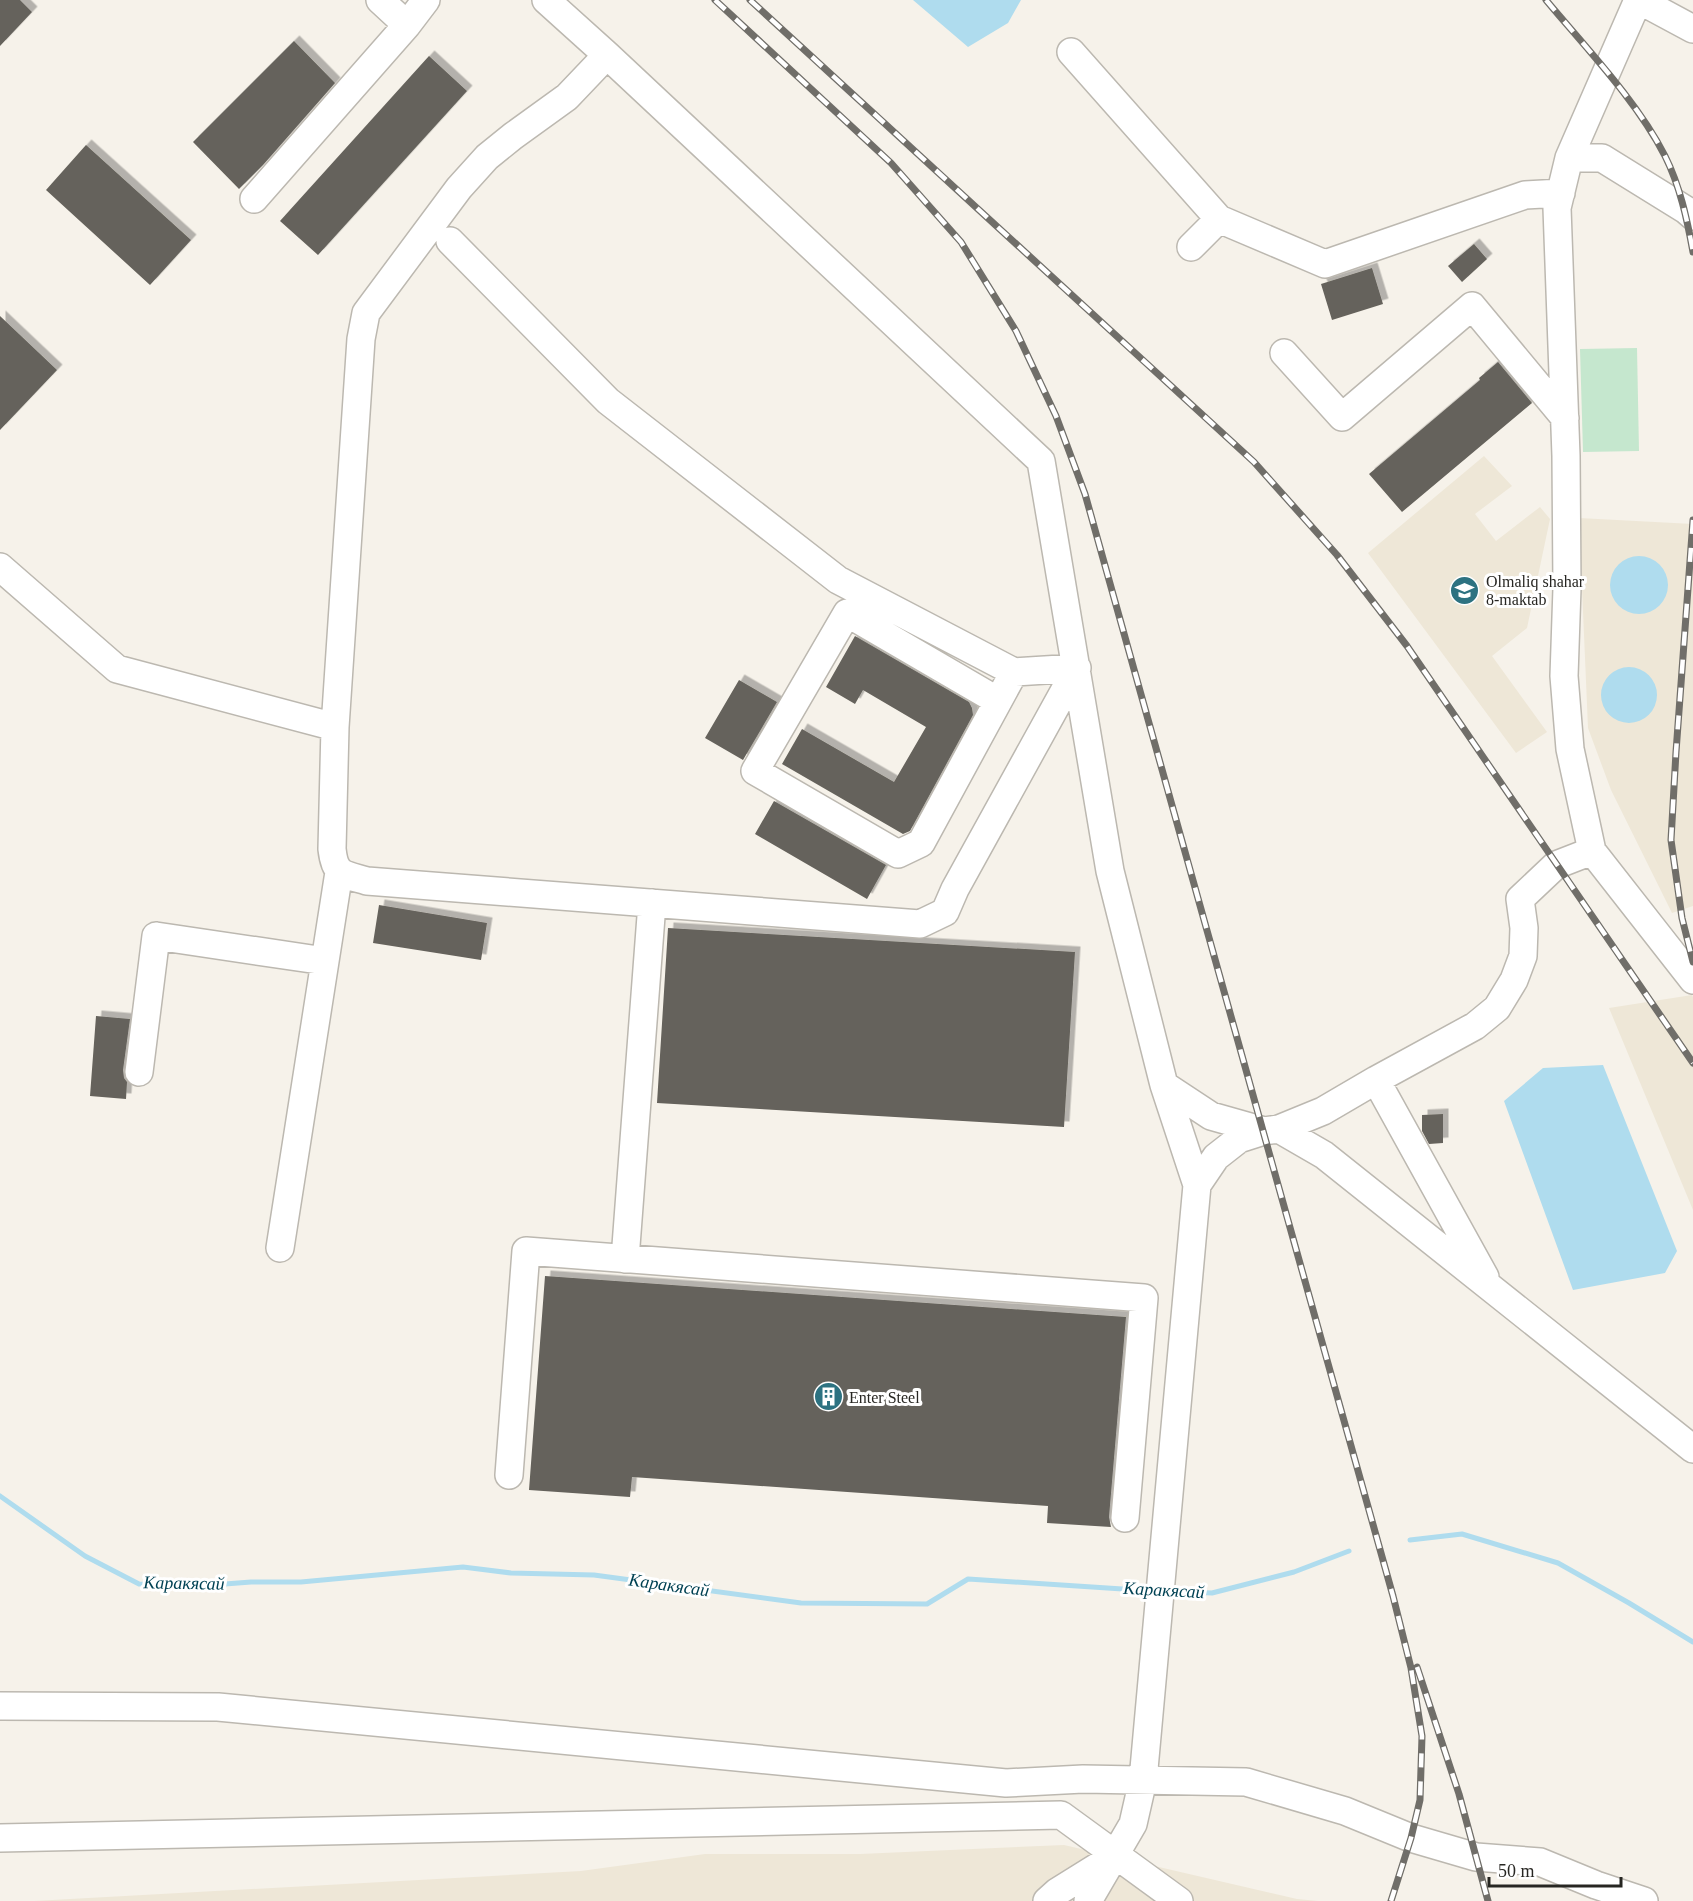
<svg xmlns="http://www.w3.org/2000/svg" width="1693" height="1901" viewBox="0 0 1693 1901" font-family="'Times New Roman',serif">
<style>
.built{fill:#eee7d7}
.green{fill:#c5e7ce}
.water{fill:#afdcee}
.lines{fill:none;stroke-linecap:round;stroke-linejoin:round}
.stream{stroke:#afdcee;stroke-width:5}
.building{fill:#65625b;filter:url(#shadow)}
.minor-casing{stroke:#bcb8b0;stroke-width:30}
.minor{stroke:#fff;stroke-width:27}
.rail-casing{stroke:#706e69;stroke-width:7}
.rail{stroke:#fff;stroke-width:4.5;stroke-dasharray:14;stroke-linecap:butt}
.labels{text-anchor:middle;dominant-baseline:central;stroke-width:6;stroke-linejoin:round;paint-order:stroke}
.poi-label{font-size:16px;fill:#272622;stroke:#fff;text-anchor:start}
.water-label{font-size:18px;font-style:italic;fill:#004153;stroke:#fff}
</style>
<defs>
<filter id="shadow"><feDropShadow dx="5.5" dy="-5.5" stdDeviation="0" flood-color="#0004"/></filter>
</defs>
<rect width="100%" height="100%" fill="#f6f2ea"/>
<path class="built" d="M1484 456 1512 486 1475 514 1496 541 1540 507 1550 519 1527 628 1492 656 1547 732 1516 753 1368 553Z
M1579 518 1693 524V906L1672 913 1611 790 1588 728Z
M1692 995 1693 997V1210L1609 1008Z
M1064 1845 1297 1899 1318 1901H34L581 1871 705 1854H860Z"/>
<path class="green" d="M1637 348 1639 451 1583 452 1580 349Z"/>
<path class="water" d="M913 0H1021L1008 23 968 47Z
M1610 585a29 29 0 1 1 58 0a29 29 0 1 1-58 0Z
M1601 695a28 28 0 1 1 56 0a28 28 0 1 1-56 0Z
M1603 1065 1677 1251 1665 1273 1573 1290 1504 1101 1543 1068Z"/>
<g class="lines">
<path class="stream" d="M0 1496 85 1556 139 1584 212 1585 251 1582H301L463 1567 511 1573 594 1575 801 1603 927 1604 968 1579 1153 1591
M1410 1540 1462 1534 1558 1563 1629 1603 1693 1642
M1168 1591 1212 1593 1294 1572 1349 1551"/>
</g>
<path class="building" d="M0 0H20L32 12 0 46Z
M294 41 335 83 263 165 239 189 193 142Z
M429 56 467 91 318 255 280 221Z
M86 145 191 240 150 285 46 190Z
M1474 244 1487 259 1462 282 1448 266Z
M1372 268 1383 304 1332 320 1321 284Z
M0 316 57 370 0 430Z
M1498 362 1532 403 1402 512 1369 474 1480 380 1479 378Z
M855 636 969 702 972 708 973 715 910 831 903 834 782 764 802 729 894 782 926 727 863 690 855 704 826 687Z
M739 680 777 702 743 760 705 738Z
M774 801 886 865 867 899 755 834Z
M379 905 487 923 481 960 373 943Z
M668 928 1075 952 1064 1127 657 1103Z
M96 1016 130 1019 123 1070 124 1078 127 1082 126 1099 90 1096Z
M1443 1114V1143L1429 1144 1422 1131V1115Z
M545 1276 1126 1317 1109 1517 1111 1527 1047 1523 1048 1506 632 1477 630 1497 529 1490Z"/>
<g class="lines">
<defs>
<path id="minor" d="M380 0 407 25
M546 0 607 55 1041 461 1110 871 1164 1085 1197 1185 1143 1780 1133 1824 1088 1901
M1638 0 1569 158 1557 208 1566 456 1567 588 1564 676 1570 749 1592 851 1693 980
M1639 0 1693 29
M1071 52 1219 219 1325 264 1525 195 1561 193
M607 55 567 97 513 136 487 157 459 188 366 313 361 339 335 727 332 849C335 876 343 874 367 881L920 924 945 912 955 889 1077 668
M1569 158H1602L1686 210 1693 216
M254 199 407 25 426 0
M450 241 608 401 838 580 1014 672 1077 668
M1191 247 1219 219
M1284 353 1342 417 1472 306 1565 418
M0 567 117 669 335 727
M998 701 847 613 755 771 898 854 921 843 1014 672
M139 1072 156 936 325 961
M1376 1080 1485 1277
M1164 1085 1211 1116 1264 1131 1279 1129 1323 1111 1376 1080 1475 1026 1497 1008 1514 980 1523 956 1524 928 1520 899 1556 865 1592 851
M1279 1129 1324 1155 1693 1449
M1197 1185 1216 1157 1239 1139 1264 1131
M280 1248 339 872
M625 1259 652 903
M509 1475 526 1251 1144 1298 1125 1518
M0 1706 218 1707 1006 1783 1083 1779 1246 1782 1345 1811 1411 1838 1476 1857 1540 1862 1596 1885 1644 1901
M0 1838 1061 1815 1179 1901
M1047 1901 1057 1892 1110 1859"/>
</defs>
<use href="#minor" class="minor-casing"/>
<use href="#minor" class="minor"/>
<defs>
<path id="rail" d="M715 0 891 163 961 242 1016 331 1056 416 1085 494 1393 1596 1411 1668 1422 1736 1420 1800 1411 1838 1391 1901
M750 0 1254 462 1337 555 1407 646 1693 1063
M1546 0C1586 48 1637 101 1665 156 1680 186 1687 219 1693 252
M1693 520 1676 752 1671 840 1682 918 1693 962
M1417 1667 1459 1794 1488 1901"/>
</defs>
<use href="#rail" class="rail-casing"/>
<use href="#rail" class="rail"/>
</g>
<defs>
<symbol id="school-disc" viewBox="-11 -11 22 22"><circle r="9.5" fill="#2d7281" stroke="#fff"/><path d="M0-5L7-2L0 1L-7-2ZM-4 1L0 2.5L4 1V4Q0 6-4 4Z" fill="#fff"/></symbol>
<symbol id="building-disc" viewBox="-11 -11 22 22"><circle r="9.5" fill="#2d7281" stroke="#fff"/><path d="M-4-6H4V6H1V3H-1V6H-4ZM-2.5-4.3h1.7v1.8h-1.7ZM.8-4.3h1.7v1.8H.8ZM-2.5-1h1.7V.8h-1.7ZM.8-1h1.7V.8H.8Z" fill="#fff"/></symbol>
</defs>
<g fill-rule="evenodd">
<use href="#school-disc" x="1448" y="574" width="33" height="33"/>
<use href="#building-disc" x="812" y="1380" width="33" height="33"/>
</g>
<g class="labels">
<g class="poi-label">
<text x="1486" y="581">Olmaliq shahar<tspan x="1486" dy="18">8-maktab</tspan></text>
<text x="849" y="1397">Enter Steel</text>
</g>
<g class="water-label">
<text transform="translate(184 1583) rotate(1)">Каракясай</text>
<text transform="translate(669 1585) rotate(8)">Каракясай</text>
<text transform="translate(1164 1590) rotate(3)">Каракясай</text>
</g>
</g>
<path d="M1489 1877v9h132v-9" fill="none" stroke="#272622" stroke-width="3"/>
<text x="1498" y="1877" font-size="18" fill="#272622" stroke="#ffffff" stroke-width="4.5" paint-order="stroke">50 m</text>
</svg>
